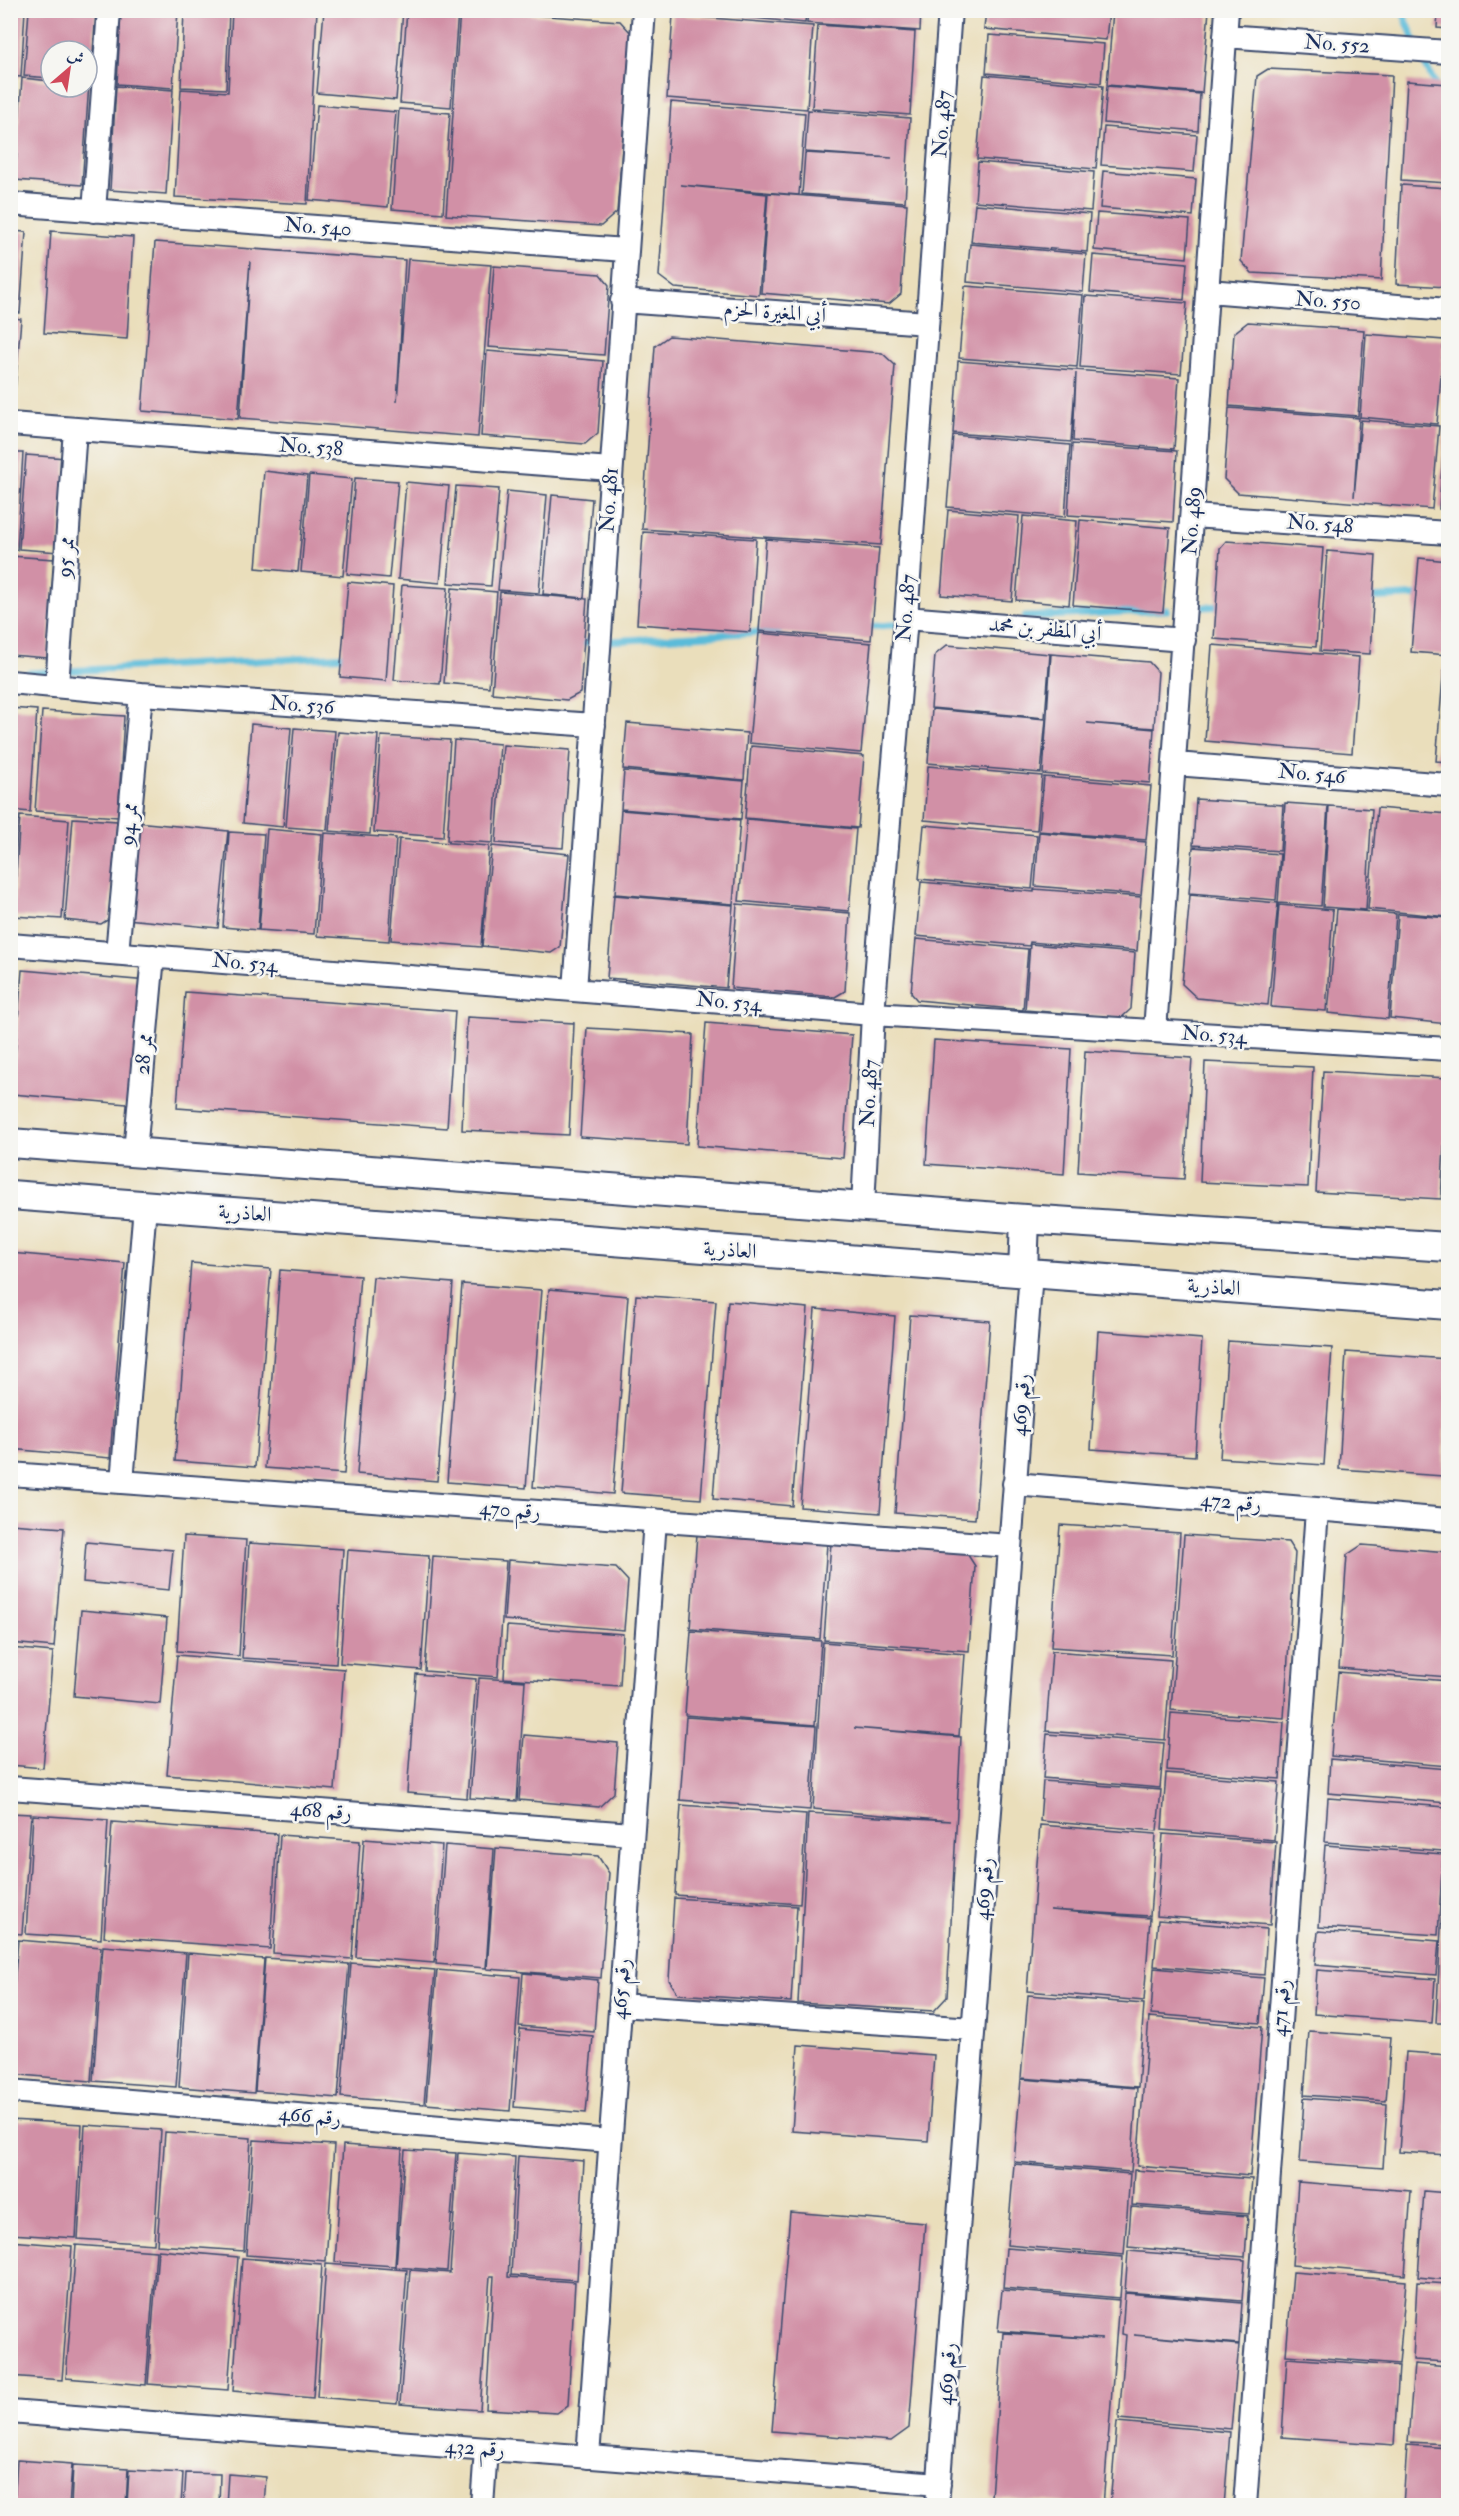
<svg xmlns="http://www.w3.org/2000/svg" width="1459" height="2516" viewBox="0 0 1459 2516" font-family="'IM FELL Double Pica',Amiri,serif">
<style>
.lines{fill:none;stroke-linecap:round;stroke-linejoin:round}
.stream{stroke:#5abbd9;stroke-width:7}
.building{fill:#d190a6}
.minor-casing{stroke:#3a496c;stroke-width:26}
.tertiary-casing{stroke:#3a496c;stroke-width:32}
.minor{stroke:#fff;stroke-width:22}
.tertiary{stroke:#fff;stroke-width:28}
.labels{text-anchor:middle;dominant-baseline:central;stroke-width:5;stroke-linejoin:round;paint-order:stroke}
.street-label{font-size:21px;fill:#1b2f5e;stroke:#f6f6f2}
</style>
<rect width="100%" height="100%" fill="#f6f6f2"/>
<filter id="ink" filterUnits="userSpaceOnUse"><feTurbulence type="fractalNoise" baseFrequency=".0167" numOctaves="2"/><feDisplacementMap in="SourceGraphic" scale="12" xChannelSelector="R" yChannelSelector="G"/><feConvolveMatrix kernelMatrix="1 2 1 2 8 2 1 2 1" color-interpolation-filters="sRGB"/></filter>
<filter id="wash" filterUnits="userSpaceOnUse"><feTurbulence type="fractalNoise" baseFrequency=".008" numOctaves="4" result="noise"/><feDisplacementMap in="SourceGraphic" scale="24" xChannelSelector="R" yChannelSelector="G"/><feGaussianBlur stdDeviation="1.35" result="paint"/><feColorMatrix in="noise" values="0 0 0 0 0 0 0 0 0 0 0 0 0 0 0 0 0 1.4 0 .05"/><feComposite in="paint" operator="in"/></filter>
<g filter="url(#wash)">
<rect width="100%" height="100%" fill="#eadebb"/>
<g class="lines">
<path class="stream" d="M1402 10 1416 44
M1420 54 1438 90
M1366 598 1424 595
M1205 607 1223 606
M1025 617 1167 610
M864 627 904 624
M576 643 778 631
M28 673 349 656"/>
</g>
<g id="blocks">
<path class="building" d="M10 10H25L21 77 10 76Z
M29 10H96L91 81H87V51H51V78L24 76Z
M121 10H178L173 88 117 84Z
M184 10H229L226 89 181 87Z
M232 10H317L307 204 175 197 181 89 228 92Z
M324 10H403L396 100 317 93Z
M407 10H458L451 107 400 103Z
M460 10 620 21 631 33 617 212 601 226 446 215Z
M671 10H806L805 23Z
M808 10H921L920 31 807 23Z
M986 10H1109L1106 40 984 29Z
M1113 10H1209L1202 93 1107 85Z
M1438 10H1448V29L1437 28Z
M673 15 813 26 807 109 667 98Z
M818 25 915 32 910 115 812 108Z
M989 35 1104 44 1101 83 986 73Z
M1268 69 1392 75 1381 280 1252 273 1241 261 1257 76Z
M984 75 1103 86 1096 169 977 159Z
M22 78 51 81V87H87V83H89L82 185 15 180Z
M1407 81 1448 84V183L1401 180Z
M116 86 173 90 166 194 110 190Z
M1107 86 1200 94 1198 131 1104 123Z
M671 102 805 113 799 195 681 185 767 194 759 295 675 288 659 276Z
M317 105 396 112 388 207 309 200Z
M399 109 450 113 443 213 392 209Z
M808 110 910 118 905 202 802 194 805 153 892 158 805 152Z
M1104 127 1197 135 1194 172 1101 165Z
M978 162 1094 172 1091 211 975 201Z
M1103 171 1196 179 1193 216 1100 208Z
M1401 185 1448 188 1447 287 1396 284Z
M768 193 907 204 901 294 889 304 761 293Z
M975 204 1090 214 1087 252 971 242Z
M1097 213 1190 220 1187 258 1094 250Z
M10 231 26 232 20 313H10Z
M51 231 133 237 127 339 44 333Z
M155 242 405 260 397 402 408 259 491 265 478 437 240 418 250 261 238 419 142 411Z
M970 244 1086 254 1083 292 967 282Z
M1093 255 1187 263 1184 300 1090 292Z
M494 266 600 274 609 285 604 355 488 347Z
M965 286 1083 295 1077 367 959 358Z
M1085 296 1187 303 1181 374 1080 367Z
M10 317 21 319 14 403 10 402Z
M1248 322 1364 330 1358 416 1229 406 1234 333Z
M1366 334 1444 340 1437 424 1360 417Z
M669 336 882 353 895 365 881 545 642 529 655 346Z
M487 351 603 361 598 433 585 444 481 436Z
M958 361 1179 378 1174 449 1073 441 1076 373 1071 442 953 433Z
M1229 408 1359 418 1354 497 1361 420 1439 426 1432 509 1238 493 1224 479Z
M1447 408H1448V423H1446Z
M1445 426H1448V510L1439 509Z
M953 435 1070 445 1065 517 947 507Z
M1072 444 1177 451 1173 522 1068 515Z
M10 453H23L17 550 10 549Z
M26 455 66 458 59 552 19 549Z
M264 471 307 476 298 572 256 568Z
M309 475 352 479 343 576 301 572Z
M355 478 398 481 389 578 347 574Z
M406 482 449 486 440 583 398 579Z
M456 486 499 489 491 586 448 583Z
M507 491 547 495 539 593 498 590Z
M552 495 592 499 584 598 543 594Z
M948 510 1019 516 1012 601 941 595Z
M1023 516 1077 521 1069 605 1016 600Z
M1080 520 1170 528 1163 612 1073 605Z
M643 532 756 539 750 632 637 624Z
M766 539 879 548 871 640 759 631Z
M1226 541 1323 548 1316 647 1214 639 1220 548Z
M1327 551 1376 555 1370 654 1320 651Z
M10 556 54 559 48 658 10 655Z
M1419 558 1448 561V655L1411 652Z
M348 582 393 586 386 681 340 677Z
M402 585 448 588 440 684 394 680Z
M452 588 497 592 489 687 444 683Z
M500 592 587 599 580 693 567 700 492 693Z
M759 633 871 643 861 753 749 743Z
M947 645 1050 654 1045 718 931 708 935 655Z
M1212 645 1359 657 1352 753 1205 741Z
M1051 654 1149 662 1158 672 1154 728 1087 723 1154 729 1150 783 1043 774Z
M1444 665H1448V762L1436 761Z
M10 708 37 710 30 812 10 810Z
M932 709 1046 719 1041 773 928 763Z
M42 711 124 716 118 817 35 811Z
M627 723 747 733 744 780 623 769Z
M251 724 291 728 283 827 243 823Z
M294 728 335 731 327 830 286 827Z
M338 732 378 735 370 834 329 831Z
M381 736 450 740 443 837 374 832Z
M454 740 500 744 493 843 447 840Z
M503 745 570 750 563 848 496 843Z
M751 746 864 756 858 828 745 818Z
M928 766 1042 776 1037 830 924 820Z
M624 771 744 781 741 819 621 809Z
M1044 777 1151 786 1146 840 1039 831Z
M1196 799 1283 805 1280 851 1193 845Z
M1285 803 1328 806 1321 906 1278 903Z
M1329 806 1372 809 1366 910 1323 907Z
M1377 808 1448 814V917L1368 909Z
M621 810 740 820 733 904 615 894Z
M10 816H18L12 901H10Z
M20 816 69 820 62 919 13 916Z
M73 818 117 821 109 919 101 924 65 920Z
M747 819 856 829 849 911 739 901Z
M136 822 228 831 218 928 127 919Z
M924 825 1037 835 1032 889 919 879Z
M267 829 322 834 314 934 259 930Z
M229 832 264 834 258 930 223 927Z
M1039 832 1146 842 1141 895 1035 886Z
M324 833 396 838 389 941 317 936Z
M399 839 489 846 481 947 391 940Z
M492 846 569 854 560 947 551 953 482 946Z
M1193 847 1280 854 1276 900 1189 893Z
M921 882 1034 892V889L1141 897 1137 951 1030 942 1029 946 916 936Z
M614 895 733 905 726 988 607 978Z
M1190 895 1278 903 1268 1005 1197 998 1182 984Z
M737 904 850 913 845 991 835 997 731 988Z
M1279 905 1333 910 1326 1011 1271 1007Z
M1337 909 1396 914 1388 1019 1328 1013Z
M1398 914 1448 918V1024L1390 1018Z
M916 939 1028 949 1023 1010 917 1000 911 993Z
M1030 944 1135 953 1131 1009 1121 1018 1025 1010Z
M22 970 148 981 138 1105 12 1094Z
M185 992 455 1011 447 1128 177 1108Z
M467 1017 574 1023 569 1135 462 1130Z
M706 1023 852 1035 843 1158 697 1146Z
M587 1028 693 1034 687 1144 580 1137Z
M934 1040 1071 1049 1064 1174 926 1164Z
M1085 1051 1192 1058 1184 1179 1078 1172Z
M1205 1062 1313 1067 1308 1187 1200 1182Z
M1323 1071 1448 1078 1441 1199 1316 1192Z
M10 1253 125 1263 110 1458 10 1449Z
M191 1263 271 1269 255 1467 175 1461Z
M280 1270 360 1276 344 1474 265 1468Z
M373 1277 453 1283 437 1481 357 1474Z
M462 1284 542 1290 526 1488 447 1482Z
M549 1289 628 1296 613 1494 533 1487Z
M636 1295 716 1301 701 1499 621 1493Z
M728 1301 808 1308 792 1506 713 1499Z
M815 1309 895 1316 880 1513 800 1507Z
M910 1315 990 1321 975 1519 895 1513Z
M1098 1331 1202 1339 1195 1456 1091 1449Z
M1228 1341 1332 1348 1324 1465 1220 1458Z
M1346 1352 1448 1359 1443 1476 1339 1469Z
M10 1524 64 1528 54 1647 10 1643Z
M1060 1525 1180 1533 1172 1655 1051 1647Z
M697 1534 827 1544 820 1639 690 1629Z
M1184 1535 1288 1542 1295 1553 1284 1718 1171 1710Z
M184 1536 246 1540 239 1656 177 1651Z
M86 1542 173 1550 169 1590 83 1582Z
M831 1542 966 1552 975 1566 969 1651 824 1640Z
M249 1543 343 1549 336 1664 242 1658Z
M1362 1545 1448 1552V1677L1339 1668 1347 1555Z
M348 1550 429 1556 421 1670 340 1663Z
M433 1556 506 1561 498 1677 425 1671Z
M508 1560 616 1568 628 1581 624 1630 504 1620Z
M81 1610 167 1618 160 1704 74 1696Z
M507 1626 623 1634 620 1686 504 1678Z
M691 1631 821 1641 815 1725 685 1715Z
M823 1642 965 1654 959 1736 854 1728 961 1737 947 1997 934 2011 798 2003 808 1813 950 1821 813 1809Z
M10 1648 53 1652 43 1768 10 1765Z
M1052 1651 1171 1660 1165 1740 1046 1731Z
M177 1655 344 1669 335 1790 167 1775Z
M1338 1672 1448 1681V1766L1331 1756Z
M416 1674 476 1679 467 1798 407 1793Z
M479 1678 525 1681 517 1801 470 1798Z
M1171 1713 1284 1722 1280 1779 1167 1770Z
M686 1717 816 1726 810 1810 680 1800Z
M1047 1734 1164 1743 1160 1788 1043 1778Z
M524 1735 618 1743 614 1793 599 1807 519 1800Z
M1330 1759 1448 1769V1803L1328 1793Z
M1166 1773 1279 1782 1274 1840 1162 1830Z
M1043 1781 1161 1790 1157 1831 1040 1821Z
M1328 1798 1446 1807 1443 1851 1325 1842Z
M681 1805 806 1814 800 1904 675 1895Z
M10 1813 31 1814 22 1934 10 1933Z
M33 1815 108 1820 101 1939 26 1934Z
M112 1822 277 1834 270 1949 104 1937Z
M1040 1825 1156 1834 1150 1916 1050 1910 1150 1918 1144 2001 1027 1991Z
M1163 1834 1276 1842 1270 1925 1157 1916Z
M280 1835 360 1841 352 1959 273 1953Z
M364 1839 442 1845 434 1963 356 1957Z
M445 1845 494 1849 486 1968 436 1964Z
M1325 1845 1443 1854 1438 1935 1319 1927Z
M496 1848 598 1856 609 1873 601 1978 487 1969Z
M1445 1853 1448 1854V1910L1442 1909Z
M674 1898 797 1906 791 2002 678 1994 669 1980Z
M1442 1910 1448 1911V2023H1436Z
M1158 1920 1267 1929 1264 1975 1154 1966Z
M1318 1931 1439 1941 1436 1975 1315 1965Z
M10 1939H14L12 1965H10Z
M18 1940 101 1947 91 2081 10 2074V2035Z
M103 1946 186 1953 176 2087 93 2081Z
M188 1953 264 1959 254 2093 179 2087Z
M265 1958 349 1964 338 2098 255 2091Z
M351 1963 435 1970 424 2104 341 2097Z
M1154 1968 1264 1978 1260 2023 1151 2014Z
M437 1970 520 1977 510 2111 426 2104Z
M1317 1970 1435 1979 1432 2023 1314 2014Z
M523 1973 598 1980 594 2032 519 2026Z
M1028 1995 1144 2004 1138 2087 1021 2078Z
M1149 2017 1262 2027 1250 2176 1137 2166Z
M520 2029 593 2036 586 2113 514 2107Z
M1309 2031 1391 2037 1386 2101 1304 2095Z
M798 2045 934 2055 928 2141 792 2131Z
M1406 2052 1448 2055V2155L1399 2152Z
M1021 2079 1137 2088 1131 2172 1014 2162Z
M1304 2098 1387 2104 1383 2168 1300 2162Z
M10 2120 82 2124 76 2238 10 2234Z
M85 2125 161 2130 154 2244 78 2239Z
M165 2132 251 2138 244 2251 157 2245Z
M254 2140 334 2145 326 2261 246 2255Z
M343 2145 402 2149 395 2266 335 2262Z
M405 2150 456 2153 447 2271 396 2267Z
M458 2153 515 2157 508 2277 575 2282 568 2405 557 2413 486 2409 494 2276H490L480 2410 400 2404 410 2270 450 2273Z
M518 2156 584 2161 577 2280 511 2275Z
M1014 2164 1130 2174 1124 2255 1007 2245Z
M1134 2170 1252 2179 1249 2214 1132 2205Z
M1298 2182 1411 2191 1405 2275 1292 2265Z
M1424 2191 1448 2193V2280L1418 2277Z
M1131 2207 1248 2216 1245 2257 1128 2247Z
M790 2212 925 2223 909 2428 891 2441 772 2431Z
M10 2241 72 2246 62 2380 10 2376Z
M76 2245 156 2251 146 2385 66 2378Z
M1006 2248 1123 2257 1120 2298 1003 2288Z
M158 2250 238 2257 228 2390 148 2384Z
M1128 2251 1245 2260 1242 2301 1125 2292Z
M242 2258 322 2264 313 2398 233 2391Z
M326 2264 407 2270 397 2404 317 2397Z
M1293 2272 1406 2281 1399 2364 1286 2355Z
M1417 2282 1448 2284V2362L1413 2360Z
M1002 2290 1119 2300 1103 2506 991 2497 1003 2333 1102 2339 998 2331Z
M1125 2293 1242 2303 1239 2344 1134 2335 1239 2345 1231 2429 1119 2419 1126 2335 1122 2334Z
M1287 2358 1399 2366 1394 2445 1282 2437Z
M1414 2364 1448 2367V2444L1408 2442Z
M1117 2422 1230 2432 1224 2506 1110 2505Z
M1407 2445 1448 2448V2506H1403Z
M10 2460H13L12 2476H10Z
M17 2460 72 2464 69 2506H14Z
M73 2465 128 2468 126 2506H71Z
M129 2470 183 2473 181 2506H127Z
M186 2473 220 2474 219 2506H184Z
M228 2474 266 2477 264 2506H226Z"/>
</g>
</g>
<g filter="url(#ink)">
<use href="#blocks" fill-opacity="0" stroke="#3a496c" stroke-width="1.5"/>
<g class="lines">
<defs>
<path id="minor" d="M1225 36 1448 52
M10 204 625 250
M94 211 109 10
M1208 291 1448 310
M622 301 927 323
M10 424 611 469
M1192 516 1448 533
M906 618 1184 640
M10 682 141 694 594 725
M57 686 75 429
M1175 764 1448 785
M10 945 873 1014 1448 1049
M117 953 141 694
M575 990 644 10
M1155 1031 1227 10
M135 1152 153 956
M863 1206 873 1014 906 618 950 10
M10 1474 1010 1546
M122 1482 145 1206
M1014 1484 1448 1520
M10 1788 632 1834
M620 2005 973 2029
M10 2091 610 2141
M10 2412 939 2484
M588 2457 655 1520
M482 2506 486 2449
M937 2506 1031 1273
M1245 2506 1317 1510"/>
<path id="tertiary" d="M10 1143 1025 1219 1448 1247
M10 1195 1448 1305
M1023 1272 1025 1219"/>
</defs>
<use href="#minor" class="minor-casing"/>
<use href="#tertiary" class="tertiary-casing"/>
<use href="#minor" class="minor"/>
<use href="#tertiary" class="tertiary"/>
</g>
</g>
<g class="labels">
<g class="street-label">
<text transform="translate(1337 44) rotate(4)">No. 552</text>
<text transform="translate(942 124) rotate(-86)">No. 487</text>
<text transform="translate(318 227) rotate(4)">No. 540</text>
<text transform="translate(1328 301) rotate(4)">No. 550</text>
<text transform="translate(775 312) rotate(4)">أبي المغيرة الحزم</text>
<text transform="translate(311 447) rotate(4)">No. 538</text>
<text transform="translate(609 500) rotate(-86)">No. 481</text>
<text transform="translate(1192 521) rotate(-86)">No. 489</text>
<text transform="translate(1320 524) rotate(4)">No. 548</text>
<text transform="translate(66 557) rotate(-86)">ممر 95</text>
<text transform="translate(906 608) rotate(-86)">No. 487</text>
<text transform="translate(1045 629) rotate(5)">أبي المظفر بن محمد</text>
<text transform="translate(302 705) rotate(4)">No. 536</text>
<text transform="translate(1312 774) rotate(5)">No. 546</text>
<text transform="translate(129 824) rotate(-85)">ممر 94</text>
<text transform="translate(245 963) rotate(5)">No. 534</text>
<text transform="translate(729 1002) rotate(5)">No. 534</text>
<text transform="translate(1214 1035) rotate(4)">No. 534</text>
<text transform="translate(144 1054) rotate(-85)">ممر 28</text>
<text transform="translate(869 1093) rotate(-87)">No. 487</text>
<text transform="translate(245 1213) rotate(4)">العاذرية</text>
<text transform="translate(730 1250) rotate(4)">العاذرية</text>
<text transform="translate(1214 1287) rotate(4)">العاذرية</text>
<text transform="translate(1021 1405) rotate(-86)">رقم 469</text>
<text transform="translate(1231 1502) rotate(5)">رقم 472</text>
<text transform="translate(510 1510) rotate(4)">رقم 470</text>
<text transform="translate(321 1811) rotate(4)">رقم 468</text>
<text transform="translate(984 1889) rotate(-86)">رقم 469</text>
<text transform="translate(621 1989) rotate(-86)">رقم 465</text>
<text transform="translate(1281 2008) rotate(-86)">رقم 471</text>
<text transform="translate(310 2116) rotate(5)">رقم 466</text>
<text transform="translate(947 2374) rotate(-86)">رقم 469</text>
<text transform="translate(475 2448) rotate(4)">رقم 432</text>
</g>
</g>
<rect width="1459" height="2516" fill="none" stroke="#f6f6f2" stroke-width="36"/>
<g transform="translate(69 69) rotate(29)"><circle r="28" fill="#f6f6f2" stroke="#9ea6b7" stroke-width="1.5"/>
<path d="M0-4.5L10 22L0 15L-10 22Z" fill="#d1495b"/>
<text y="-9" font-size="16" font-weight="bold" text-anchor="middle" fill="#1b2f5e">ش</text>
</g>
</svg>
